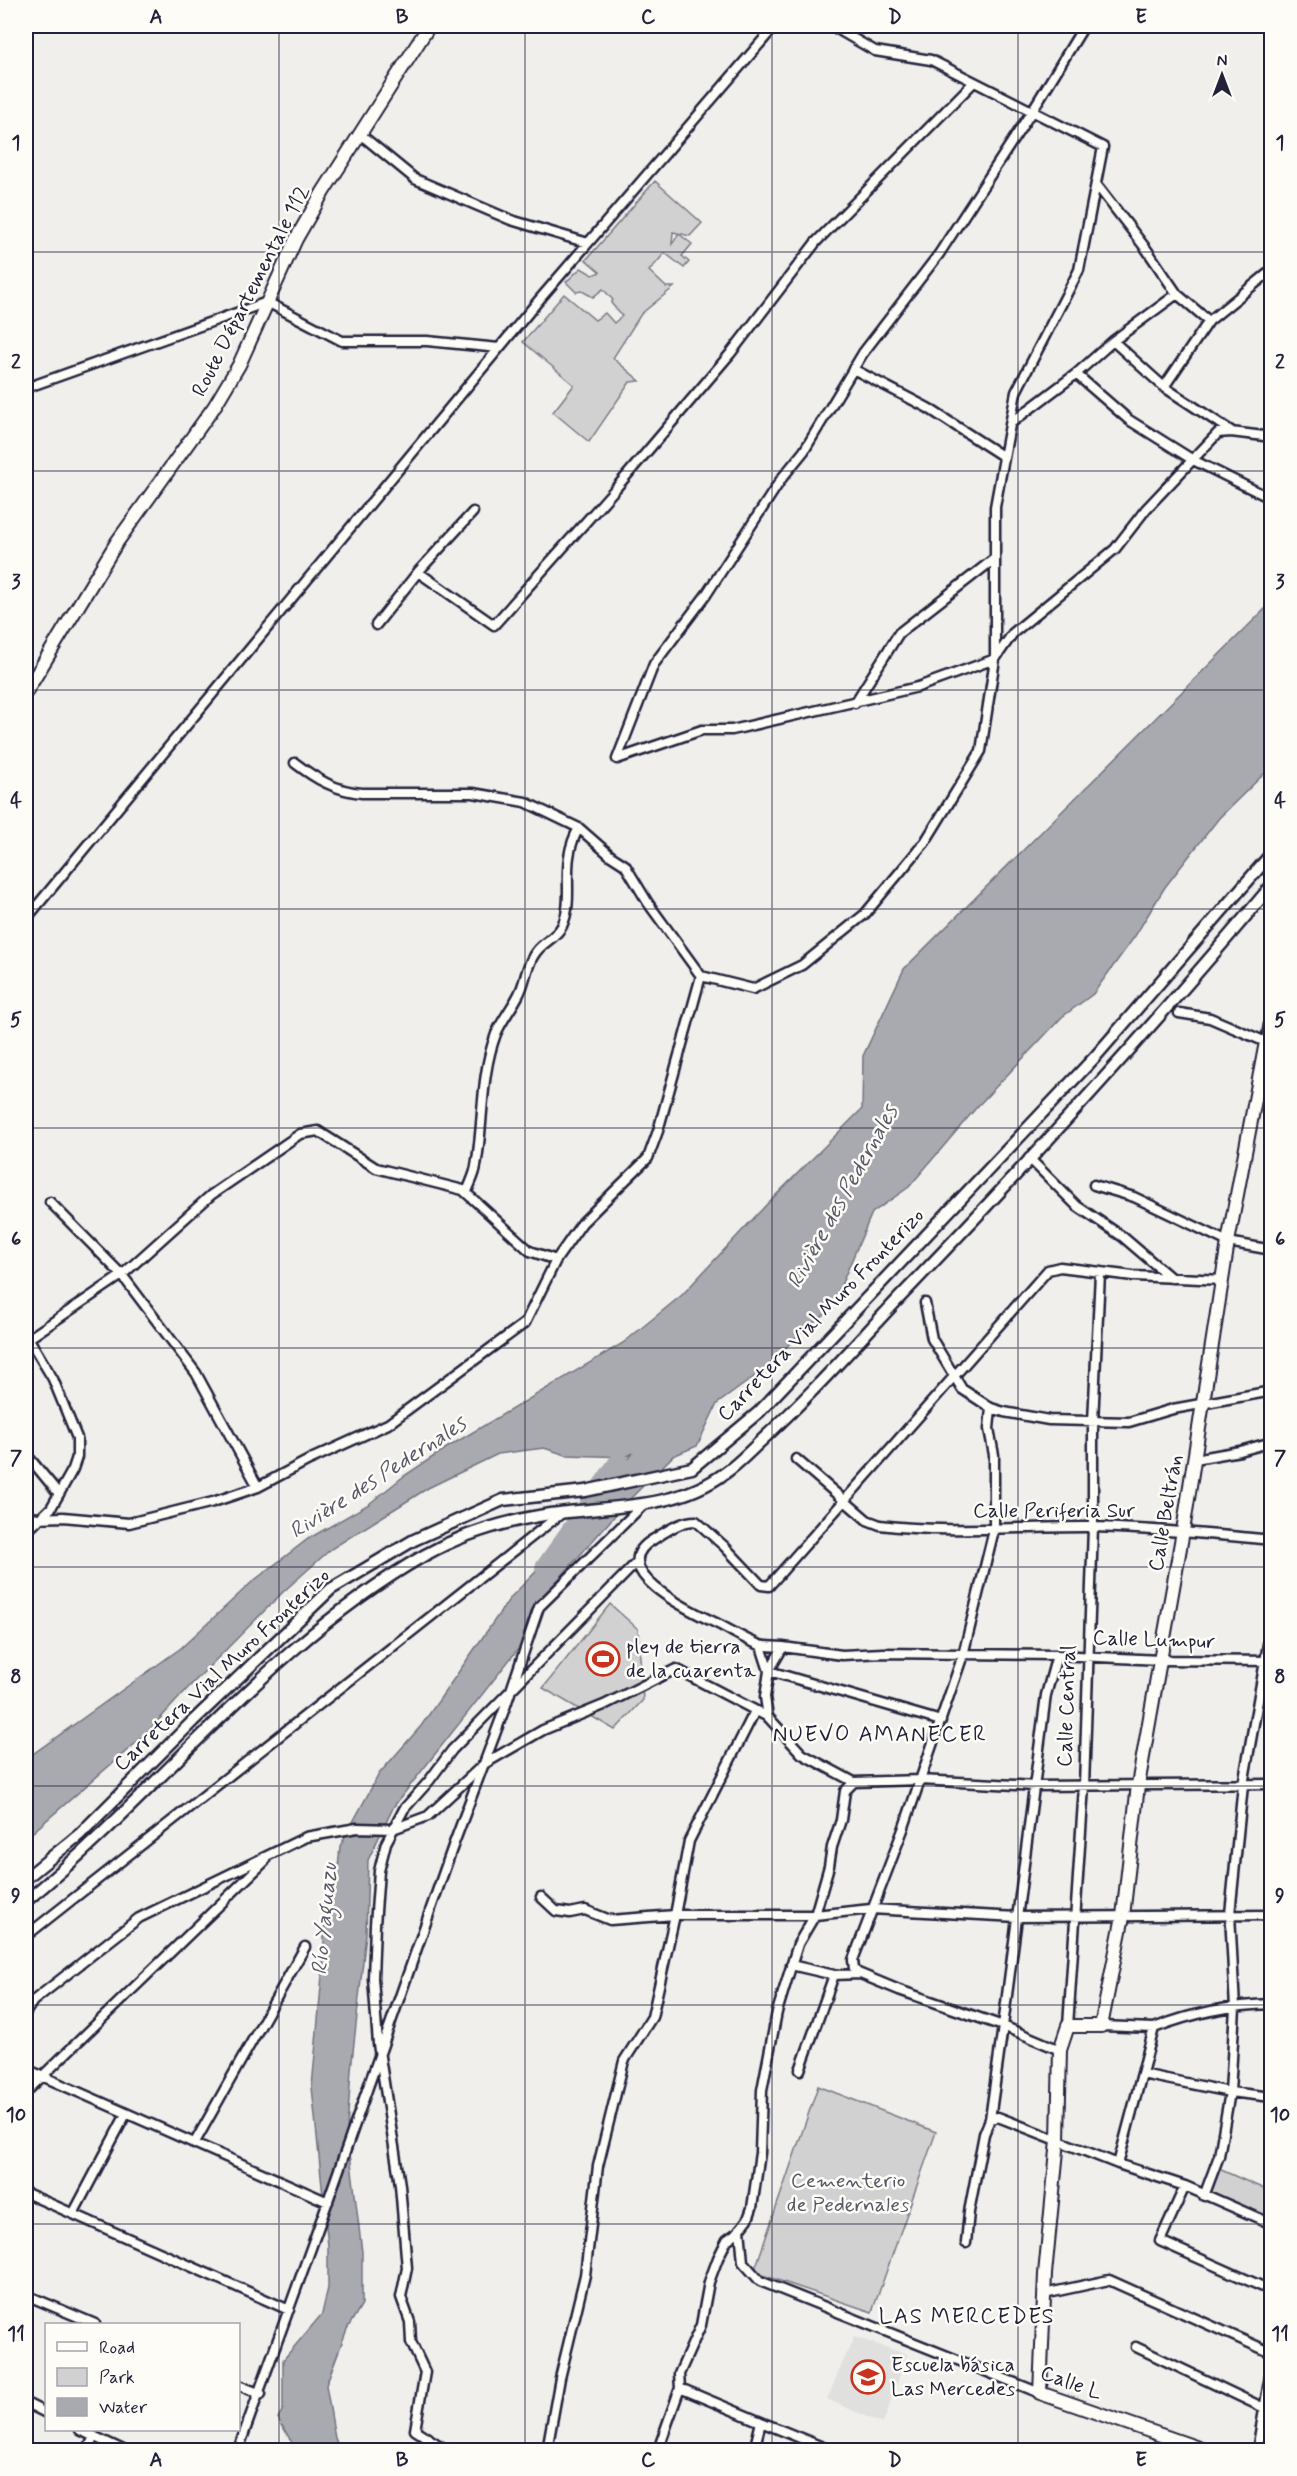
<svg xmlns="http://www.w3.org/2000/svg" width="1297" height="2476" viewBox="0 0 1297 2476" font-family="Mynerve,sans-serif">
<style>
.built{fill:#e0e0df}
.green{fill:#d2d1d1;stroke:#7a7a86;stroke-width:1.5}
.water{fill:#a9a9b0;stroke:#737381;stroke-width:1.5}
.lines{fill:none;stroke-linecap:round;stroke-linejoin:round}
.river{stroke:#a9a9b0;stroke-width:20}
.minor-casing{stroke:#22223b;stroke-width:13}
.tertiary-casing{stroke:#22223b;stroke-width:15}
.secondary-casing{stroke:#22223b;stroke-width:16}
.minor{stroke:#fdfcf7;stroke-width:8}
.tertiary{stroke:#fdfcf7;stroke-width:10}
.secondary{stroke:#fdfcf7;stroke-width:12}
.grid{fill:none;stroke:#22223b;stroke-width:1.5;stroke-opacity:0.55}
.labels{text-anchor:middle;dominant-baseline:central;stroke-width:5;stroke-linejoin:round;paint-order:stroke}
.street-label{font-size:21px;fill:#22223b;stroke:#fdfcf7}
.poi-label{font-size:21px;fill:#22223b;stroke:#fdfcf7;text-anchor:start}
.park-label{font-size:21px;fill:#575768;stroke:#fdfcf7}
.water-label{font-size:22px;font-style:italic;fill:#58586a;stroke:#fdfcf7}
.neighbourhood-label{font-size:22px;letter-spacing:1.5px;fill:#22223b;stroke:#fdfcf7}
.neatline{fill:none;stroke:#22223b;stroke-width:2}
.grid-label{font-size:20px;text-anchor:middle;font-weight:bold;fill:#22223b}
</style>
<rect width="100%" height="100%" fill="#f0efec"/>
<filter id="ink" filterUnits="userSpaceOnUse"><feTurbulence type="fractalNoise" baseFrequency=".0167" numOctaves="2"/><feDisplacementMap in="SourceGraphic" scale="12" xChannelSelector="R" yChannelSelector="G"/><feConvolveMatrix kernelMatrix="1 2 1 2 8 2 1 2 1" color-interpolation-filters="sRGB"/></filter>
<g filter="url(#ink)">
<path class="built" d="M854 2337 907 2354 883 2424 827 2399Z"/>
<path class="green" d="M655 181 702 223 690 236 673 232 672 244 679 234 692 244 682 256 689 262 684 268 665 253 649 271 666 287H674L641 314 613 358 640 381 630 382 589 442 553 412 574 385 523 342 564 294 595 320 605 313 614 323 622 316 611 303 613 300 603 289 593 297 582 291 576 292 566 282 581 268 593 275 600 272 586 260Z
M610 1604 638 1629 643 1700 615 1730 543 1688Z
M818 2086 936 2132 872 2312 754 2272Z
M1219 2169 1271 2192V2218L1210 2191Z"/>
<path class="water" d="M1271 603V767L1219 818 1165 887 1135 936 1093 994 1062 1017 976 1108 909 1187 872 1213 830 1311 804 1329 765 1369 717 1404 697 1446 673 1456 626 1503 543 1597 526 1639 394 1806 368 1860 366 1934 351 2070 347 2129 362 2252V2304L347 2329 326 2385 335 2438 340 2450H296L278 2418 283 2409V2360L322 2314 328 2288V2246L312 2087 324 1953V1920L338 1869 340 1846 379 1774 421 1726 510 1598 570 1537 633 1453 626 1457 566 1455 544 1448 498 1454 428 1488 385 1515 331 1549 284 1591 188 1688 146 1734 26 1838V1759L181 1648 252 1582 308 1539 369 1504 404 1476 448 1447 623 1343 682 1295 767 1204 862 1109 863 1056 904 969Z"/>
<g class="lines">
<path class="river" d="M545 1568 619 1462"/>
<defs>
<path id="minor" d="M360 134 415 179 511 220 588 243
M1096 184 1147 250 1177 294 1209 321
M1113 341 1164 387 1231 431
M853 369 928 408 1004 457
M1076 374 1129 420 1193 460 1272 499
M1164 387 1209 321 1272 270
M26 388 267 302 342 341H427L499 348
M1011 423 1076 374 1113 341 1177 294
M418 572 494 625 616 488 730 354 816 242 974 82
M376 625 418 572 473 512
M855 703 899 633 994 559
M617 759 654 664 706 595 782 478 804 451 863 353 939 254 1032 111 1084 26
M617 759 702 730H732L918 687 995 659 1013 633 1115 549 1146 509 1218 433 1231 432 1272 437
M295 763C316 779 336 791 362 793H473L525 802 579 828 611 856 625 865 648 903 701 976 753 989 802 965 865 914 925 842 981 751 995 659V507L1016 392 1079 270 1103 147 931 60 875 51 832 26
M26 919 539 300 775 26
M1179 1013 1210 1018 1266 1042 1272 1007
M1029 1158 1077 1206 1123 1237 1171 1278
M1094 1185 1134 1197 1228 1242 1272 1250
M467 1192C470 1183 475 1175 476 1166 484 1122 480 1076 496 1034 502 1020 512 1008 519 994 526 981 526 964 536 952 543 942 556 938 562 926 576 897 558 863 579 828
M50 1202 122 1275 211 1195 300 1134 318 1131 376 1168 463 1190 530 1251 556 1260
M925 1303 932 1339 962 1389 991 1408 1004 1412 1049 1420 1129 1422 1173 1409 1272 1391
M26 1334 53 1379 77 1438V1457L73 1469 59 1494 51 1508 26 1532
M28 1339 122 1275 196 1373 258 1487
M26 1454 59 1494
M796 1459 867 1520 880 1525C951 1534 1023 1526 1094 1527 1154 1529 1212 1534 1272 1540
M1195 1459 1240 1451 1272 1442
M26 1516 38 1518 63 1517 129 1523 213 1502 258 1487 309 1460 388 1424 525 1323 556 1260 582 1223 648 1158 658 1131 701 976
M761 1646 769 1671 941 1721
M783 1647C776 1646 767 1647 760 1645 746 1640 732 1631 718 1624 695 1613 600 1570 654 1539 667 1531 680 1521 696 1521L724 1546 761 1585 769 1586 1048 1270 1060 1267 1133 1276 1223 1280
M1057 1655 1046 1695 1003 2026 1060 2050
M1272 1661 1160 1660 1057 1655 883 1653 842 1655 783 1647 769 1671 765 1697 768 1717 802 1754 854 1782 920 1780 1036 1786 1272 1784
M541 1897 556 1911 570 1913 585 1910 610 1920 675 1915H815L871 1909 1017 1917 1272 1915
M26 1936 562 1513
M791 1965 834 1975 860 1974
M26 2012 33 2001 139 1918 306 1837 357 1828 393 1829 428 1816 484 1764 543 1730 604 1705 676 1669 768 1717
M1068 2026 1084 1786 1093 1527V1422L1100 1273
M1101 2026 1154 2028
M26 2069 328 2202
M800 2070 834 1975
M1142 2074 1230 2092 1272 2097
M26 2092 265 1861
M990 2119 1003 2026 899 1990 858 1973 854 1969 853 1960 904 1827 963 1655 994 1530V1455L989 1429 991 1408
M194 2144 305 1947
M1118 2164 1154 2028C1190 2014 1232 2005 1272 2004
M1185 2186 1160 2241 1272 2291
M26 2193 289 2310
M1204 2196 1219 2156 1230 2092 1235 2008 1230 1914 1243 1785 1272 1622
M73 2214 126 2114
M740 2229 743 2262 760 2281 1040 2393
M966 2243 969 2212 984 2134 990 2119 998 2117 1118 2164 1185 2186 1272 2224
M1044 2294 1109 2280 1272 2353
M26 2295 95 2324
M1136 2347 1264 2408
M238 2385 261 2394
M680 2388 761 2422 754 2450
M26 2403 46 2413
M761 2422 830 2450
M80 2430 123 2450
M1166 2438 1167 2450
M88 2450 94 2436
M238 2450 324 2212 453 1846 506 1705 539 1607 644 1504
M462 2450 445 2449 415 2430 425 2372 411 2342 410 2322 401 2297 407 2268 400 2185 378 2044 373 1978 375 1925 379 1871 386 1843 404 1809 429 1781 452 1750 638 1561
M547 2450 560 2378 585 2275 598 2166 624 2061 652 2017 675 1915 689 1841 755 1711
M658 2450 680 2388 679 2374 701 2325 709 2282 718 2258 727 2240 738 2232 748 2219 752 2208 760 2153 762 2090 777 2012 798 1944 815 1915 829 1866 832 1847 841 1820 845 1791 854 1782
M1257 2450 1272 2364"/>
<path id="tertiary" d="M26 1878 80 1834 194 1720 331 1589 414 1540 503 1500 585 1491 692 1468 759 1412 1095 1057 1272 853
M26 1901C162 1790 270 1643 425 1555 464 1533 505 1521 550 1514 607 1506 676 1510 725 1473 738 1464 750 1451 762 1440 811 1395 855 1345 900 1297 1028 1164 1153 1027 1272 885"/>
<path id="secondary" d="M26 692 117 542 214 407 239 365 296 239 323 192 429 26
M1204 2450 1040 2393 1045 2274 1058 2140 1060 2050 1068 2026H1101L1123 1916 1138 1785 1183 1531 1228 1242 1266 1042 1272 1045"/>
</defs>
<use href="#minor" class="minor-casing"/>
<use href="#tertiary" class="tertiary-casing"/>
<use href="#secondary" class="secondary-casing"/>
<use href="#minor" class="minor"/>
<use href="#tertiary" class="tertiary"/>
<use href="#secondary" class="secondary"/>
</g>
</g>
<path class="grid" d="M279 26V2450M525 26V2450M772 26V2450M1018 26V2450M26 252H1272M26 471H1272M26 690H1272M26 909H1272M26 1128H1272M26 1348H1272M26 1567H1272M26 1786H1272M26 2005H1272M26 2224H1272"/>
<defs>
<symbol id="stadium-ring" viewBox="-11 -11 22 22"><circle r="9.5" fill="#fdfcf7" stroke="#c8321e" stroke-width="1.5"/><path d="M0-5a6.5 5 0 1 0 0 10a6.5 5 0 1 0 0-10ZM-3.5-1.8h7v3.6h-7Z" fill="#c8321e"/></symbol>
<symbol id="school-ring" viewBox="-11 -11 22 22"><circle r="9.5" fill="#fdfcf7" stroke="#c8321e" stroke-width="1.5"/><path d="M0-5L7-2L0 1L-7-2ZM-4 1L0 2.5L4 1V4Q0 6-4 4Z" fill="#c8321e"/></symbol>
</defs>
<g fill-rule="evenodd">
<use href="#stadium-ring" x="584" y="1640" width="38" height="38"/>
<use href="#school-ring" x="849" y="2358" width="38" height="38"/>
</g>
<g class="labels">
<g class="street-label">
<text transform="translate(251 291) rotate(-63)">Route Départementale 112</text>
<text transform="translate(821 1315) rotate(-46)">Carretera Vial Muro Fronterizo</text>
<text x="1054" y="1511">Calle Periferia Sur</text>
<text transform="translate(1166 1513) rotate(-80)">Calle Beltrán</text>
<text transform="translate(1154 1640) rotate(2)">Calle Lumpur</text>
<text transform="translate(222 1670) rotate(-43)">Carretera Vial Muro Fronterizo</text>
<text transform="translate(1067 1706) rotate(-88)">Calle Central</text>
<text transform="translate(1071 2383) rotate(20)">Calle L</text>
</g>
<g class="poi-label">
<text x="626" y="1647">pley de tierra<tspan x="626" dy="24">de la cuarenta</tspan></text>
<text x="891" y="2365">Escuela básica<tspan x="891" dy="24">Las Mercedes</tspan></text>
</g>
<g class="park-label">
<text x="848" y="2181">Cementerio<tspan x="848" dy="24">de Pedernales</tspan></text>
</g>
<g class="water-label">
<text transform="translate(843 1197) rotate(-61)">Rivière des Pedernales</text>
<text transform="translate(378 1478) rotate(-33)">Rivière des Pedernales</text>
<text transform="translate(325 1919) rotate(-85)">Río Yaguazu</text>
</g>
<g class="neighbourhood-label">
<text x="880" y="1735">NUEVO AMANECER</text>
<text x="967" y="2317">LAS MERCEDES</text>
</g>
</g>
<rect width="1297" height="2476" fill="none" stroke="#fdfcf7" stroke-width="66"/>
<rect x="45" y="2323" width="195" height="108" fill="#fdfcf7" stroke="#a5a5ac" stroke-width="1.5"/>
<rect x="57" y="2342" width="30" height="9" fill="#fdfcf7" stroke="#a5a5ac" stroke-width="1.5"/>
<text x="99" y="2353" font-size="18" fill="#22223b">Road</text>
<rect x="57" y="2368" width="30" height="18" fill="#d2d1d1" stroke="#a5a5ac" stroke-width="1.5"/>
<text x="99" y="2383" font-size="18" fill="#22223b">Park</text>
<rect x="57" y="2398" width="30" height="18" fill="#a9a9b0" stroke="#a5a5ac" stroke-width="1.5"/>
<text x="99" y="2413" font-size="18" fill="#22223b">Water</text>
<g transform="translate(1222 75)" stroke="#fdfcf7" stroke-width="4.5" paint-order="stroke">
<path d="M0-4.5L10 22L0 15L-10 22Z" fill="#22223b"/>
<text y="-9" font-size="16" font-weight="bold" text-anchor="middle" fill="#22223b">N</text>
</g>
<rect x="33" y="33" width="1231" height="2410" class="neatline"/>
<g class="grid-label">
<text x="156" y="23">A</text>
<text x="402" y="23">B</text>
<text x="648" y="23">C</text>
<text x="895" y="23">D</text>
<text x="1141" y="23">E</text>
<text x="16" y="149">1</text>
<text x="1280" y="149">1</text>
<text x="16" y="368">2</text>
<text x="1280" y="368">2</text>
<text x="16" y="588">3</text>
<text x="1280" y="588">3</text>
<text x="16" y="807">4</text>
<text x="1280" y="807">4</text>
<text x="16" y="1026">5</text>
<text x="1280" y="1026">5</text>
<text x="16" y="1245">6</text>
<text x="1280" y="1245">6</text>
<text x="16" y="1464">7</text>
<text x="1280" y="1464">7</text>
<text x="16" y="1683">8</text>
<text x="1280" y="1683">8</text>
<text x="16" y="1902">9</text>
<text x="1280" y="1902">9</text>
<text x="16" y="2121">10</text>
<text x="1280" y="2121">10</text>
<text x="16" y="2340">11</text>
<text x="1280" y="2340">11</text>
<text x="156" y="2466">A</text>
<text x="402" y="2466">B</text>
<text x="648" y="2466">C</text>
<text x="895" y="2466">D</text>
<text x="1141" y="2466">E</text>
</g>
</svg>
